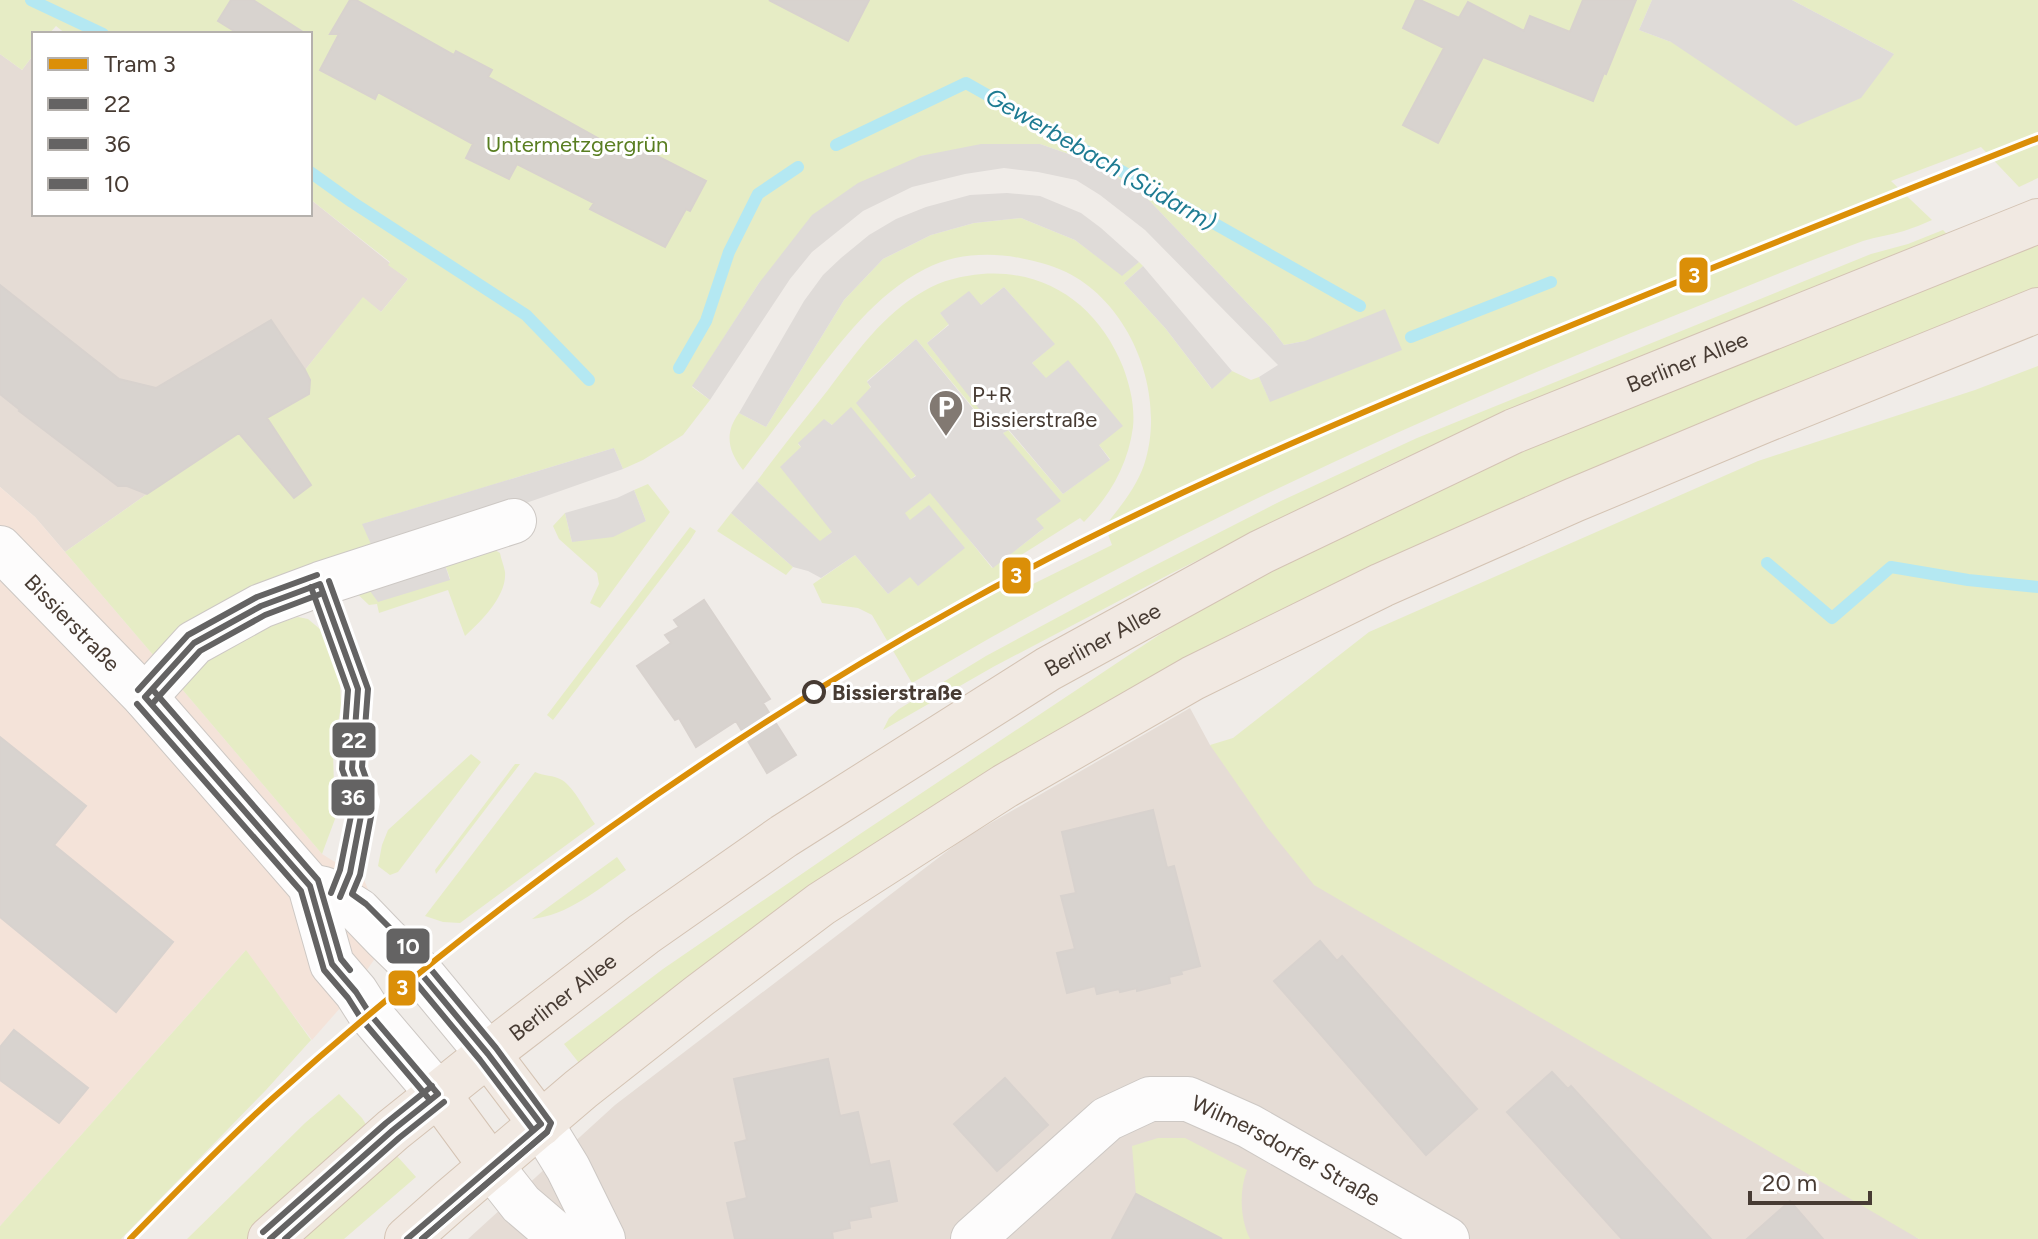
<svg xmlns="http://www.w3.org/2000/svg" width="2038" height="1239" viewBox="0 0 2038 1239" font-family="Figtree,sans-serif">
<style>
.residential{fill:#e5dcd5}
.commercial{fill:#f4e3d9}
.green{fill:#e6ecc5}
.parking{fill:#dfdbd8}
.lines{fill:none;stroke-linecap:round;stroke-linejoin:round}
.stream{stroke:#b4e8f2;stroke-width:12}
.building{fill:#d8d3cf;stroke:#d8d2ce;stroke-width:2}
.minor-casing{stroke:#cdc8c4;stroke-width:46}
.major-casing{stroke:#d4c3b3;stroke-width:46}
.minor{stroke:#fdfcfc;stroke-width:44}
.major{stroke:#f1e9e2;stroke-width:44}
.bus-1-casing{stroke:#fff;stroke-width:12}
.bus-2-casing{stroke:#fff;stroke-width:12}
.bus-3-casing{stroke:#fff;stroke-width:12}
.bus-1{stroke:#646363;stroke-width:6}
.bus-2{stroke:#646363;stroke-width:6}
.bus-3{stroke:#646363;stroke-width:6}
.tram-1-casing{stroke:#fff;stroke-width:12}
.tram-1{stroke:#db8f08;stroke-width:6}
.stop-dot{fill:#fff;stroke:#473b33;stroke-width:4}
.labels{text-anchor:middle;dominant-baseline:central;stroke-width:6;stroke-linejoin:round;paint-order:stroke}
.park-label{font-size:22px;fill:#597e21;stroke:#fff}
.street-label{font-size:22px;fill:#473b33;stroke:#fff}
.poi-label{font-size:22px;fill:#473b33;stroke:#fff;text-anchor:start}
.stop-label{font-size:22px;font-weight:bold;fill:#473b33;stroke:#fff;text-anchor:start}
.water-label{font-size:24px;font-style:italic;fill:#1e7b92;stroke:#fff}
.line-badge{stroke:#fff;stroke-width:3}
.badge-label{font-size:22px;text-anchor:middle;font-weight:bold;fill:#fff}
</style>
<rect width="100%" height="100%" fill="#f0ece8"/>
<path class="residential" d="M0 54 22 70 34 54V214H310V199L390 263 389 265 408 279 381 312 363 298 305 370 310 380 309 394 147 494 65 552 35 517 0 487Z
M1190 708 1210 745 1919 1239H468L615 1105 963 839Z"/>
<path class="commercial" d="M0 487 35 517 154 656 128 679 181 688 322 854 364 880 375 905 397 927 341 1007 312 1040 245 951 0 1226Z"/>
<path class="green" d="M0 0H1652L1639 30 1671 42 1894 54 1792 0H2038V178L2019 187 1981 147 1891 181 1932 220C1923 224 1913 228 1904 231 1890 235 1876 237 1863 241 1797 265 1732 293 1666 319 1407 422 1153 541 912 683L872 615 858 608 822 603 813 584 855 555 888 594 910 576 919 586 910 520 904 513 931 492 992 568 1043 529 1036 519 1003 433 1008 430 1063 494 1110 459 1099 445 1068 361 1046 379 1032 363 1054 344 1004 287 981 305 940 313 949 324 927 343 984 413 980 416 916 339 867 381 916 475 911 479 825 420 798 444 801 447 833 531 820 542 757 481C780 450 804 420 828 390 856 353 883 314 924 291 942 280 962 276 982 274 1048 269 1099 307 1123 367 1130 386 1135 406 1133 427 1128 464 1111 495 1084 522L1080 518 1015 559 1029 586 1112 545 1105 526C1120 507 1136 488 1144 465 1167 396 1132 304 1066 272 1051 265 1036 261 1020 258 988 252 954 254 925 269 875 295 842 340 809 383 787 412 765 441 743 470 728 451 724 433 739 413L766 427 844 300 883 259 931 235 974 223 1021 218 1075 240 1122 275 1139 262 1143 266 1124 283 1166 329 1211 388 1232 371 1251 380 1259 377 1270 401 1305 341 1284 345 1270 327 1143 194 1097 164 1040 144 920 156 759 283 692 387 710 400 683 435 643 460 623 469 614 448 363 524 374 551 154 656 65 552 147 494 239 433 309 394 310 380 305 370 363 297 381 312 408 279 388 265 390 262 310 199V34H66L56 26 49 34H34V54L22 70 0 54Z
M1943 230 1950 237 1537 400 1391 464 1170 574 993 667 883 730 889 718 899 709 986 656 1144 571 1281 501 1417 438 1871 254 1908 244Z
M2038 241V290L1073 722 874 844 767 918 579 1063 564 1044 663 969 860 834 1168 629 1240 586 1402 505 1592 421Z
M2038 366V1239H1919L1314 885 1267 827 1210 745 1233 738 1369 632 1758 461 1975 390Z
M648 484 670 512 600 608 590 603 599 584 597 573 559 539 553 526 565 513 572 542 646 521 634 490Z
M731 513 793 567 786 575 717 531Z
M690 527 696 531 689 542 553 720 547 715Z
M493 549 500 553C501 559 504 566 505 572 507 596 481 621 465 636L448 590 379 613 377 604 369 605 348 585 450 579 441 553Z
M298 617 308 619 321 630 331 650 340 683 341 706 333 752 335 819 322 854 181 688C197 671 213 654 233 642 253 631 276 624 298 617Z
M471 754 481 762 398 872 390 875 378 866 382 845 388 830Z
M515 764H520L436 874 435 870Z
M535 772C543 776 554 775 562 780 574 787 586 812 595 824L460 923 443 922 425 916Z
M617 857 626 870C597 890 568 915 532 919Z
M246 950 311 1040 266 1090 121 1239H0V1226Z
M339 1094 362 1118 367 1126 250 1239H187L305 1123Z
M1158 1138H1185L1247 1170C1239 1191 1240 1219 1250 1239H1186L1194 1224 1136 1194 1132 1146Z
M397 1156 416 1177 344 1239H302Z"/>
<path class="parking" d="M1652 0H1792L1894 54 1861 98 1796 126 1671 42 1639 30Z
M981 144H1040L1097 164 1143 194 1270 327 1284 345 1305 341 1385 309 1402 350 1270 402 1259 377 1278 365 1145 230 1100 195 1076 180 1038 172 1004 168 965 174 912 187 863 211 812 252 790 279 710 400 692 386 759 283 812 215 858 183 920 156Z
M1007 193 1040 196 1081 213 1101 228 1139 262 1122 276 1075 240 1021 218 974 223 931 235 883 259 844 300 766 427 739 413 804 301 823 275 841 258 869 235 896 219 926 207 970 195Z
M1143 266 1232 371 1212 389 1166 329 1124 283Z
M1004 287 1055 344 1032 363 1046 378 1068 360 1123 426 1099 445 1110 460 1063 494 1009 430 1003 433 1061 501 1036 519 1044 528 993 568 930 493 905 513 910 520 929 505 965 548 918 586 910 577 888 594 855 555 821 578 808 571 793 567 731 513 757 481 820 541 832 532 780 467 801 447 798 443 824 419 832 425 851 407 911 479 916 476 856 403 871 387 867 382 916 339 979 416 983 414 927 343 949 325 940 313 969 291 981 305Z
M614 448 623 469 509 509 374 551 362 524Z
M634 490 646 521 613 537 572 542 565 513 617 498Z
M441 553 450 580 378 602 362 580Z"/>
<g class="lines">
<path class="stream" d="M31 0 103 34
M836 145 966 83 1360 306
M310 172 352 202 526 315 589 380
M1411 337 1551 282
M679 368 706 321 729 252 758 194 798 167
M1767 563 1832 618 1891 567 1968 580 2038 587"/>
</g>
<path class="building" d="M231 0H253L306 34H239L218 21Z
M350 0H356L454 55 456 51 492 70 488 77 623 152 628 141 706 181 690 211 686 209 665 247 590 209 594 203 517 164 509 179 466 158 473 144 378 92 375 99 320 70 339 34H330Z
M769 0H869L848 41Z
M1416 0H1420L1459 18 1468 2 1524 31 1530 16 1570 32 1583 0H1636L1606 74 1604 73 1593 101 1483 57 1438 143 1403 125 1444 48 1403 28Z
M0 285 119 379 156 388 271 320 305 370 310 380 309 394 267 418 311 485 294 498 239 433 147 494 127 486H118L19 411 20 410 0 394Z
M704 600 770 699 763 703 796 755 767 773 736 721 696 747 679 718 675 720 637 666 671 643 665 635 679 627 674 620Z
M0 737 86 806 54 845 173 942 116 1012 0 917Z
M1153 810 1167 868 1174 866 1200 966 1181 971 1182 974 1169 977 1170 983 1137 991V988L1120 992 1119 989 1097 994 1095 986 1067 993 1057 953 1075 949 1061 896 1076 893 1062 832Z
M1320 941 1337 961 1342 956 1477 1109 1426 1155 1274 981Z
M14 1030 88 1088 59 1123 0 1080V1047Z
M828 1059 840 1116 858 1112 870 1165 889 1161 897 1201 869 1207 871 1217 849 1221 850 1228 832 1232 833 1239H735L727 1203 747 1198 735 1143 747 1140 734 1079Z
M1552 1072 1568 1089 1571 1086 1711 1239H1622L1507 1112Z
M1005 1078 1048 1125 997 1171 954 1124Z
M1136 1194 1222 1239H1112Z
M1790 1201 1823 1239H1747Z"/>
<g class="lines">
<defs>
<g id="minor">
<path id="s1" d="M0 548 145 697 310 886 332 964 356 992 370 1014 438 1094"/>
<path d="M145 697 194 643 261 606 320 584 514 521"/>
<path d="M310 886 324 889 359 911 385 938 421 973 488 1054"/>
<path d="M541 1124 568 1168 603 1239"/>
<path d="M491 1166 521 1204 562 1239"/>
<path id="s2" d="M973 1239 1107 1119 1150 1099H1188L1249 1126 1447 1239"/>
</g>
<g id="major">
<path d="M488 1054 541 1124"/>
<path d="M438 1094 491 1166"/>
<path id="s3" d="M270 1239 393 1130 488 1054 644 934 784 836 1048 669 1261 552 1514 431 2038 221"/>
<path d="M407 1239 451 1200 581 1089 699 996 821 904 1005 786 1193 678 1382 585 1574 500 1763 421 2038 310"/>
</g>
</defs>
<use href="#minor" class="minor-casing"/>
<use href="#major" class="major-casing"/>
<use href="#minor" class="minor"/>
<use href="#major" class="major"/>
<defs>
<path id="bus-1" d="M320 584 358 689 352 769 364 800 350 873 340 897
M145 697 310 886 332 964 356 992 370 1014 438 1094
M145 697 194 643 261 606 320 584
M419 971 488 1054 541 1124
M270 1239 393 1130 438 1094
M407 1239 541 1124"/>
<path id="bus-2" d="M311 587 348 690 342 769 354 801 340 870 331 893
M137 704 301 891 324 970 348 998 362 1020 430 1100
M152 704 200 651 265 615 323 593
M411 977 480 1060 533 1130
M285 1239 399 1138 444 1102
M422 1239 547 1132"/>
<path id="bus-3" d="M329 581 368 689 362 767 374 801 360 875 352 894 366 904 429 967 496 1048 551 1123 547 1132 422 1239
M138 690 188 635 257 597 317 575
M153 690 318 880 341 959 350 970
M263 1232 386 1123 432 1086"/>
</defs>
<use href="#bus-1" class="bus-1-casing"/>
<use href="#bus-2" class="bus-2-casing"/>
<use href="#bus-3" class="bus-3-casing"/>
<use href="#bus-1" class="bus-1"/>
<use href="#bus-2" class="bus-2"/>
<use href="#bus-3" class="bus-3"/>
<defs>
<path id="tram-1" d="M130 1239C177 1191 223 1143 273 1098 484 909 715 742 962 605 1128 512 1303 437 1478 364 1664 286 1851 212 2038 138"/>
</defs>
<use href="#tram-1" class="tram-1-casing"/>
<use href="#tram-1" class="tram-1"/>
</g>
<defs>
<symbol id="parking-pin" viewBox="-11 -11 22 30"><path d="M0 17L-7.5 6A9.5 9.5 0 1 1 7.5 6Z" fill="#827972" stroke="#fff"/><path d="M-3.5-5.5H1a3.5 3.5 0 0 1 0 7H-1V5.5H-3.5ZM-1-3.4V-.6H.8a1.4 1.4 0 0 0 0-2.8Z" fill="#fff"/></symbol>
</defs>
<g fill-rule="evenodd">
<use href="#parking-pin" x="926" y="387" width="40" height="54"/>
</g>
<circle class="stop-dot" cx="814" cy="692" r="10"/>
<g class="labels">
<g class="park-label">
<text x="577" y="144">Untermetzgergrün</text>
</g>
<g class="street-label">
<text stroke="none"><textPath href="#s3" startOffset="1676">Berliner Allee</textPath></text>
<text stroke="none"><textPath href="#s1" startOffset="104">Bissierstraße</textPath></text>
<text stroke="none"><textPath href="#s3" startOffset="1028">Berliner Allee</textPath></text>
<text stroke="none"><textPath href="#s3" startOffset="380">Berliner Allee</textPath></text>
<text stroke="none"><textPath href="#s2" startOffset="376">Wilmersdorfer Straße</textPath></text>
</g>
<g class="poi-label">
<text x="972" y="394">P+R<tspan x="972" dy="25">Bissierstraße</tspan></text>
</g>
<g class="stop-label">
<text x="832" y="692">Bissierstraße</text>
</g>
<g class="water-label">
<text transform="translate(1101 159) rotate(30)">Gewerbebach (Südarm)</text>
</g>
</g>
<g class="line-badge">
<rect x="1678" y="256" width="31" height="38" rx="8" fill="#db8f08"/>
<rect x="1001" y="556" width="31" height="39" rx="8" fill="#db8f08"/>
<rect x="331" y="721" width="46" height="38" rx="8" fill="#646363"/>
<rect x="330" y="778" width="46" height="39" rx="8" fill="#646363"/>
<rect x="385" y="927" width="46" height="38" rx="8" fill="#646363"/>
<rect x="387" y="969" width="30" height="38" rx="8" fill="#db8f08"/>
</g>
<g class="badge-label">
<text x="1694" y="283">3</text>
<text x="1016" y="583">3</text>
<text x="354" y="748">22</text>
<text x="353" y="805">36</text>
<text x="408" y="954">10</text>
<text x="402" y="995">3</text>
</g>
<rect x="32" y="32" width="280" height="184" fill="#ffffff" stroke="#b5b1ad" stroke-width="2"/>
<rect x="48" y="58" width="40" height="12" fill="#db8f08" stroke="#b5b1ad" stroke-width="2"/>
<text x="104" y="72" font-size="24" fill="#473b33">Tram 3</text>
<rect x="48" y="98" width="40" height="12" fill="#646363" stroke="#b5b1ad" stroke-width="2"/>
<text x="104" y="112" font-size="24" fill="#473b33">22</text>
<rect x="48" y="138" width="40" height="12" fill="#646363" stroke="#b5b1ad" stroke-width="2"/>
<text x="104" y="152" font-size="24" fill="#473b33">36</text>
<rect x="48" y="178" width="40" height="12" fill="#646363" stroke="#b5b1ad" stroke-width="2"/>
<text x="104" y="192" font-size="24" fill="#473b33">10</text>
<path d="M1750 1191v12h120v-12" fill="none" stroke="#473b33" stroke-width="4"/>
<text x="1762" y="1191" font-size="24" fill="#473b33" stroke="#ffffff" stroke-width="6" paint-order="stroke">20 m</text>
</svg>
